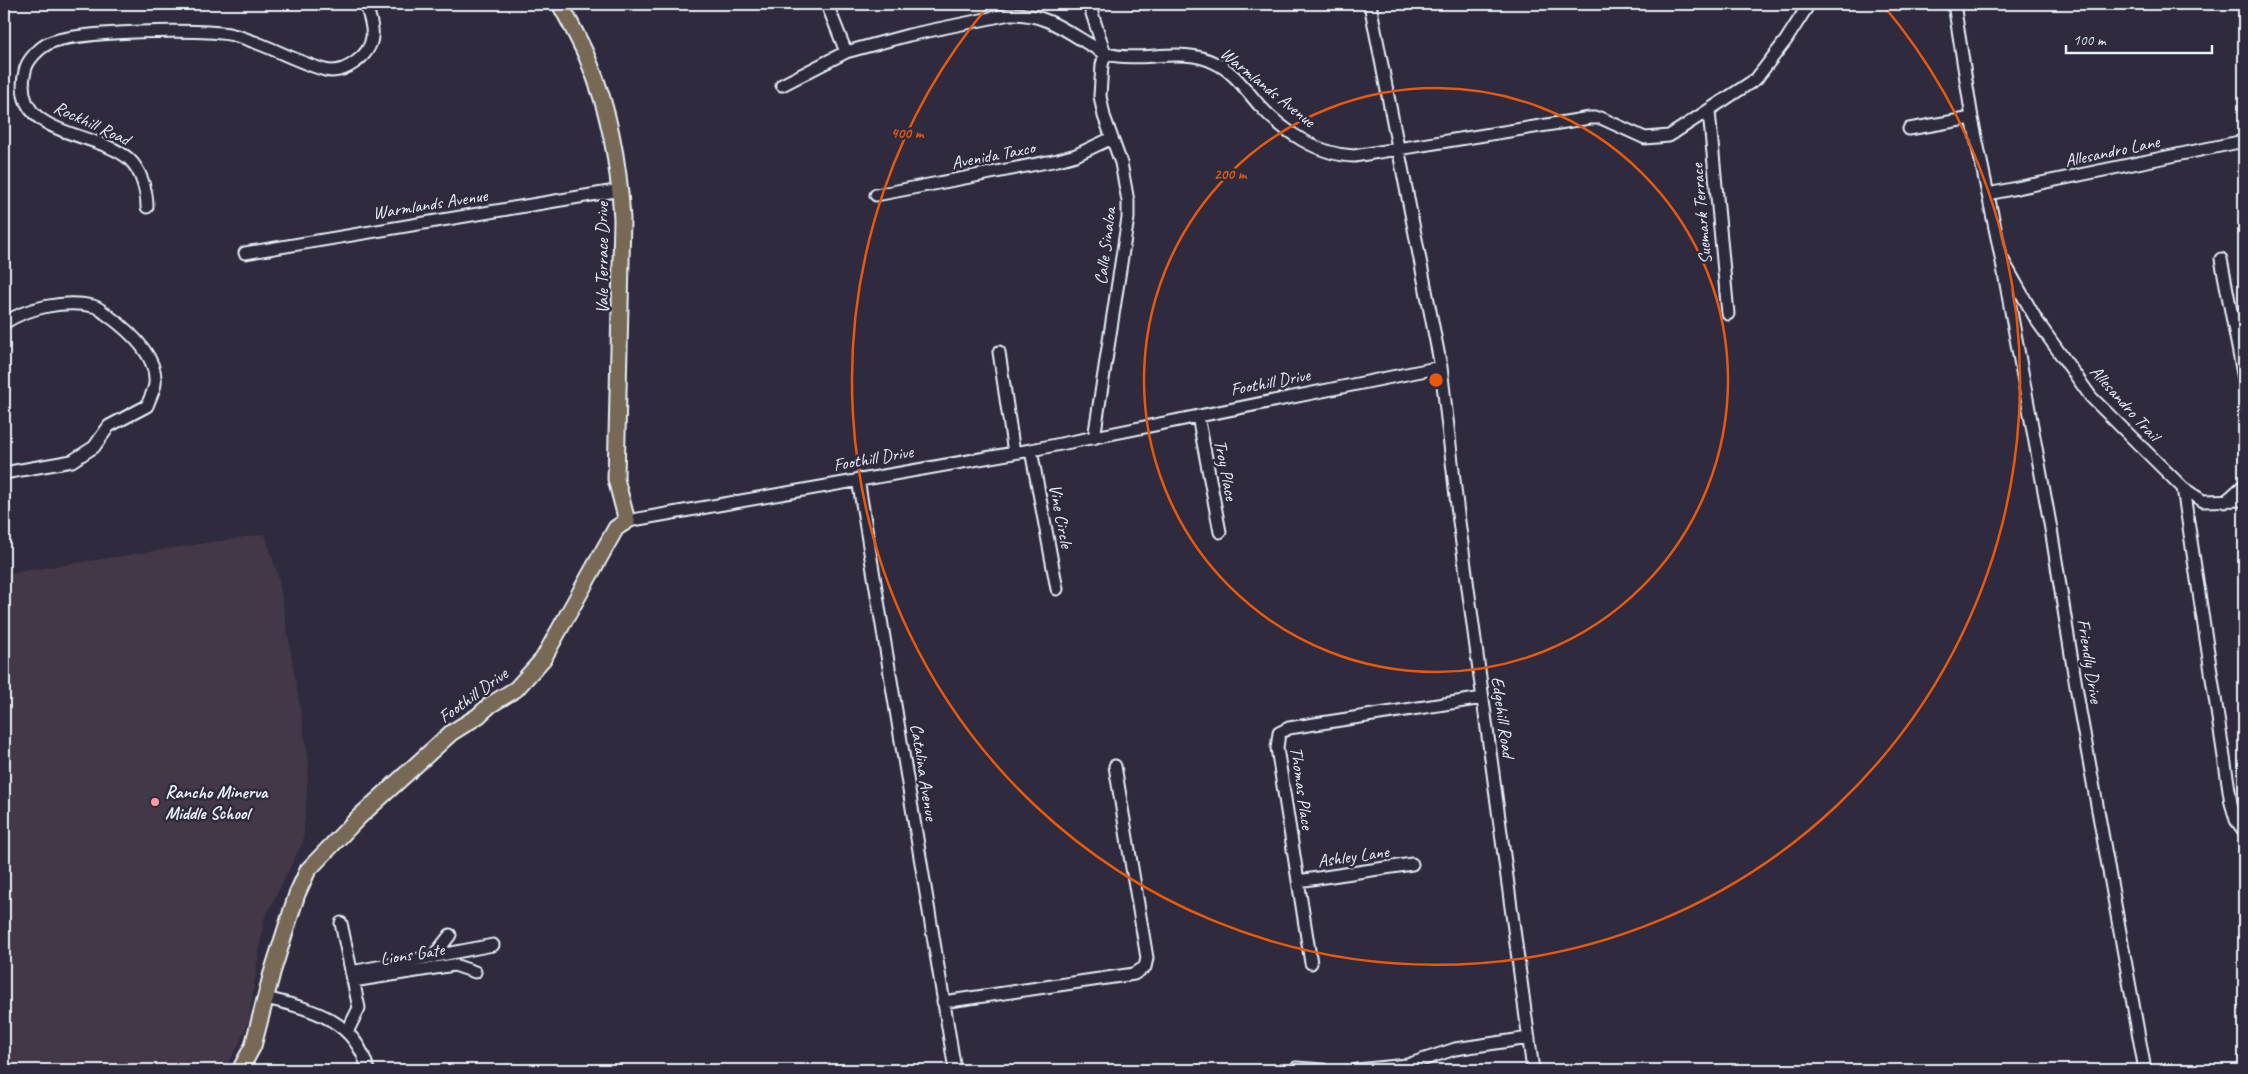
<svg xmlns="http://www.w3.org/2000/svg" width="2248" height="1074" viewBox="0 0 2248 1074" font-family="Caveat,sans-serif">
<style>
.built{fill:#433947}
.lines{fill:none;stroke-linecap:round;stroke-linejoin:round}
.minor-casing{stroke:#e8f1f8;stroke-width:15}
.major-casing{stroke:#e8f1f8;stroke-width:19}
.minor{stroke:#2f2a3d;stroke-width:11}
.major{stroke:#776954;stroke-width:15}
.ring{fill:none;stroke:#e8590c;stroke-width:2.5}
.poi-dot{fill:#ff9aa2;stroke:#2f2a3d;stroke-width:2}
.labels{text-anchor:middle;dominant-baseline:central;stroke-width:5;stroke-linejoin:round;paint-order:stroke}
.street-label{font-size:18px;fill:#e8f1f8;stroke:#2f2a3d}
.poi-label{font-size:18px;font-weight:bold;fill:#e8f1f8;stroke:#2f2a3d;text-anchor:start}
.centre{fill:#e8590c;stroke:#2f2a3d;stroke-width:2.5}
.ring-label{font-size:15px;text-anchor:middle;font-weight:bold;fill:#e8590c;stroke:#2f2a3d;stroke-width:5;stroke-linejoin:round;paint-order:stroke}
</style>
<rect width="100%" height="100%" fill="#2f2a3d"/>
<filter id="ink" filterUnits="userSpaceOnUse"><feTurbulence type="fractalNoise" baseFrequency=".02" numOctaves="2"/><feDisplacementMap in="SourceGraphic" scale="10" xChannelSelector="R" yChannelSelector="G"/><feConvolveMatrix kernelMatrix="1 2 1 2 8 2 1 2 1" color-interpolation-filters="sRGB"/></filter>
<g filter="url(#ink)">
<path class="built" d="M265 534 279 580 309 762 303 842 264 919 249 1020 238 1046 224 1070H4V574Z"/>
<g class="lines">
<defs>
<path id="minor" d="M827 4 846 52
M1089 4 1105 54 1102 65 1100 96 1104 116 1121 163 1128 201V218L1094 438
M1370 4 1441 367 1458 514 1533 1070
M1954 4 1972 118 2001 257 2037 321 2091 397 2183 488 2203 501 2244 500
M782 85 846 52 909 35 1010 14C1041 13 1061 27 1087 43 1093 46 1100 52 1107 54 1142 63 1183 46 1215 63 1233 71 1246 90 1259 105 1283 131 1318 155 1354 156L1590 118H1601L1645 138 1669 136 1756 79 1786 40 1809 4
M1709 111 1728 314
M1909 129 1972 118
M1988 194 2244 141
M876 195 1058 160 1076 155 1112 138
M147 207C147 191 141 170 129 159 96 130 9 137 25 71 27 60 39 48 49 43 75 31 204 28 233 35 265 43 293 61 325 70 344 75 370 56 372 37 374 26 368 14 366 4
M245 253 621 190
M2001 257 2051 529 2080 711 2145 1070
M2221 259 2244 379
M4 323C29 307 64 300 93 306 98 307 102 311 106 314 127 329 158 355 155 384 154 391 149 400 147 406L109 426 94 447 72 461 4 473
M999 352 1014 453
M1198 416 1220 532
M1031 450 1057 589
M858 479 955 1070
M2183 488 2231 803 2236 820 2244 831
M2225 502 2244 485
M627 521 1031 450 1441 367
M1298 881 1412 864
M341 923 359 1008 347 1032
M433 957 450 935
M1311 963 1277 748 1279 733 1289 728 1483 698
M351 972 493 945
M353 981 454 965 475 972
M266 998C310 1009 356 1019 368 1070
M943 1002 1134 974 1145 967 1147 958 1115 766
M1296 1068 1323 1070
M1357 1070 1407 1065 1455 1049 1529 1038"/>
<path id="major" d="M240 1070 253 1046 272 973 297 894 308 870 359 817 451 733 478 716 490 705 516 689 543 659 616 528 627 521 616 479 622 219C619 166 610 112 589 62 581 42 570 23 560 4"/>
</defs>
<use href="#minor" class="minor-casing"/>
<use href="#major" class="major-casing"/>
<use href="#minor" class="minor"/>
<use href="#major" class="major"/>
</g>
</g>
<g class="ring">
<circle cx="1436" cy="380" r="292"/>
<path d="M1883 5A584 584 0 1 1 989 5"/>
</g>
<circle class="poi-dot" cx="155" cy="802" r="5"/>
<g class="labels">
<g class="street-label">
<text transform="translate(1268 87) rotate(39)">Warmlands Avenue</text>
<text transform="translate(92 123) rotate(25)">Rockhill Road</text>
<text transform="translate(2112 151) rotate(-12)">Allesandro Lane</text>
<text transform="translate(993 155) rotate(-11)">Avenida Taxco</text>
<text transform="translate(430 204) rotate(-9)">Warmlands Avenue</text>
<text transform="translate(1701 214) rotate(-95)">Suemark Terrace</text>
<text transform="translate(1105 246) rotate(-83)">Calle Sinaloa</text>
<text transform="translate(602 258) rotate(-90)">Vale Terrace Drive</text>
<text transform="translate(1270 382) rotate(-11)">Foothill Drive</text>
<text transform="translate(2125 403) rotate(48)">Allesandro Trail</text>
<text transform="translate(873 458) rotate(-10)">Foothill Drive</text>
<text transform="translate(1226 470) rotate(79)">Troy Place</text>
<text transform="translate(1061 516) rotate(79)">Vine Circle</text>
<text transform="translate(2090 661) rotate(81)">Friendly Drive</text>
<text transform="translate(473 695) rotate(-36)">Foothill Drive</text>
<text transform="translate(1503 717) rotate(82)">Edgehill Road</text>
<text transform="translate(924 772) rotate(81)">Catalina Avenue</text>
<text transform="translate(1302 788) rotate(82)">Thomas Place</text>
<text transform="translate(1353 856) rotate(-8)">Ashley Lane</text>
<text transform="translate(412 954) rotate(-9)">Lions Gate</text>
</g>
<g class="poi-label">
<text x="165" y="792">Rancho Minerva<tspan x="165" dy="21">Middle School</tspan></text>
</g>
</g>
<circle cx="1436" cy="380" r="8" class="centre"/>
<g class="ring-label">
<text x="907" y="138">400 m</text>
<text x="1230" y="179">200 m</text>
</g>
<rect width="2248" height="1074" fill="none" stroke="#2f2a3d" stroke-width="20"/>
<rect x="10" y="10" width="2228" height="1054" fill="none" stroke="#e8f1f8" stroke-width="2" filter="url(#ink)"/>
<path d="M2066 45v8h146v-8" fill="none" stroke="#e8f1f8" stroke-width="2.5"/>
<text x="2073" y="45" font-size="15" fill="#e8f1f8" stroke="#2f2a3d" stroke-width="4" paint-order="stroke">100 m</text>
</svg>
